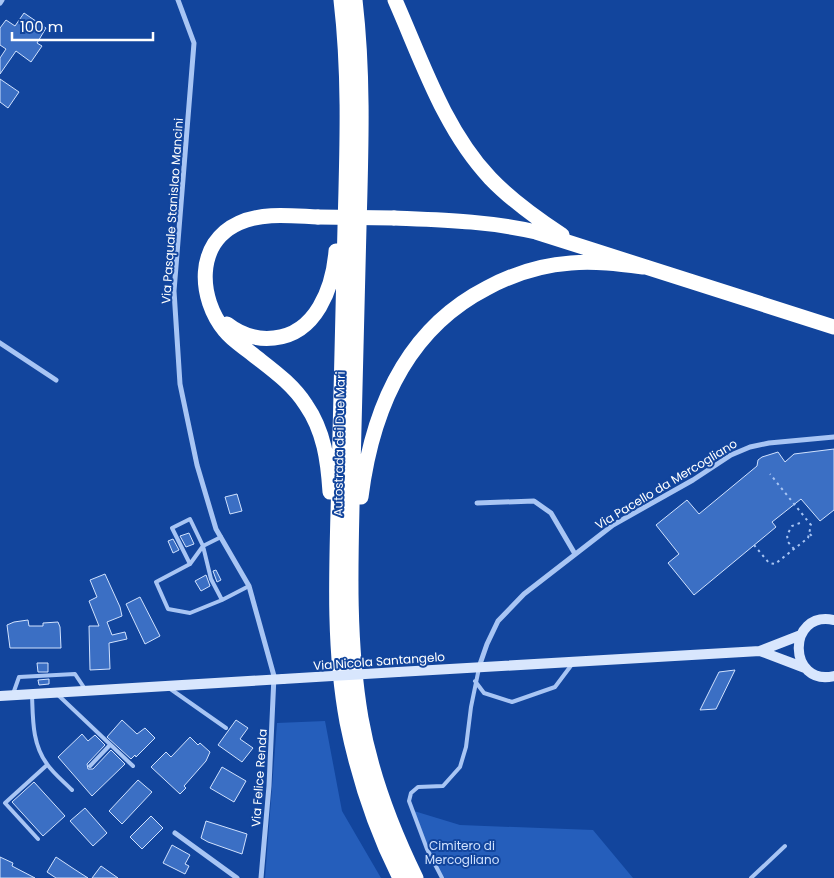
<svg xmlns="http://www.w3.org/2000/svg" width="834" height="878" viewBox="0 0 834 878" font-family="Poppins,sans-serif">
<style>
.green{fill:#255ebb}
.building{fill:#3b6fc4;stroke:#d1e2fe}
.lines{fill:none;stroke-linecap:round;stroke-linejoin:round}
.path{stroke:#a8c5f4;stroke-width:2;stroke-dasharray:2.5 4;stroke-linecap:butt}
.lane{stroke:#a8c5f4;stroke-width:4}
.street{stroke:#a8c5f4;stroke-width:5}
.secondary{stroke:#d8e6fd;stroke-width:10}
.highway{stroke:#fff;stroke-width:15}
.secondary-bridge{stroke:#d8e6fd;stroke-width:10}
.highway-bridge{stroke:#fff;stroke-width:15}
.labels{text-anchor:middle;dominant-baseline:central;stroke-width:4;stroke-linejoin:round;paint-order:stroke}
.street-label{font-size:12px;fill:#fff;stroke:#12459d}
.park-label{font-size:12px;fill:#d1e2fe;stroke:#12459d}
</style>
<rect width="100%" height="100%" fill="#12459d"/>
<path class="green" d="M325 721 342 811 381 878H265L277 723Z
M414 811 460 825 593 830 633 878H442L427 849Z"/>
<path class="building" d="M24 13 46 28 37 43 42 46 31 62 16 51 0 74V58L6 49 0 45V28L6 20 15 26Z
M0 79 19 92 8 108 0 102Z
M834 449V510L820 521 801 499 772 522 776 527 694 595 668 563 679 554 656 525 687 500 699 514 757 466 758 460 762 457 778 452 785 462 794 454Z
M237 494 242 511 230 514 225 497Z
M189 533 194 544 186 547 180 536Z
M173 539 179 550 173 553 168 541Z
M216 570 221 580 217 582 213 571Z
M105 574 120 607 122 616 107 622 112 635 125 632 127 639 109 643 110 669 90 670 89 626H99L89 601 97 597 90 580Z
M206 575 210 586 201 591 195 581Z
M140 597 160 636 145 644 126 604Z
M28 620 29 626H43V623L58 622 60 627 61 648H10L7 625 14 622Z
M37 663H48V672H38Z
M735 670 716 709 700 710 719 672Z
M49 679V684L39 685 38 680Z
M122 720 137 734 145 728 155 738 136 757 135 755 131 759 107 737Z
M236 720 248 728 240 739 253 748 242 762 218 745Z
M82 734 88 741 95 735 105 745 87 764 88 769H93L111 750 125 764 92 796 58 757Z
M190 737 198 745 200 743 210 752 206 761 184 786 186 788 180 794 151 767 166 752 171 757Z
M222 767 246 781 234 802 210 788Z
M138 780 152 792 122 824 109 811Z
M34 782 65 816 43 836 12 802Z
M85 808 107 833 93 846 70 821Z
M151 816 163 828 142 849 130 837Z
M206 821 247 834 242 854 208 842 201 838Z
M172 845 190 855 185 864 189 866 185 874 163 863Z
M0 857 13 863 12 866 35 878H0Z
M56 857 74 869 88 878H56L47 872Z
M101 866 118 878H92Z"/>
<g class="lines">
<path class="path" d="M810 534 814 539
M754 545 769 563 775 564 808 538 811 525 770 474
M794 549 788 542 787 535 792 526 800 523"/>
<path class="lane" d="M221 537 203 546 211 579 222 600 249 586
M190 564 203 546 190 519 172 528 190 564 156 582 168 609 190 613 222 600
M475 681 484 693 512 702 555 687 573 663
M169 688 226 728
M13 694 19 677 75 674 85 689
M57 694 133 766
M32 695C33 719 32 744 47 764 53 773 63 781 72 790
M90 766 110 745
M38 839 5 803 47 765
M442 878 427 849 409 801 411 793 418 787 443 786 460 767 466 747 471 707 479 668
M751 878 785 846"/>
<path class="street" d="M178 0 194 43 174 291 180 384 197 465 216 529 249 586 274 676 269 786 261 878
M0 3 2 0
M0 343 56 380
M477 503 534 501 551 513 575 554
M479 667 487 644 498 621 524 594 613 525 693 480 731 455 750 447 769 443 834 437
M175 833 237 878"/>
<path class="secondary" d="M834 620C786 610 788 687 834 676
M760 651 805 668
M398 672 760 651 801 635
M0 696 283 679"/>
<path class="highway" d="M341 0C350 76 347 151 345 227 343 311 341 394 339 477 337 558 332 642 347 722 358 776 375 829 400 878
M355 0C364 76 361 152 359 227 357 308 355 388 353 468 351 551 347 636 361 718 371 774 391 827 416 878
M395 0C422 61 444 129 490 178 512 201 536 218 562 235
M318 217C292 216 263 212 239 223 195 243 198 298 225 331 232 340 242 346 251 353 271 369 292 383 306 405 324 431 328 461 330 492
M394 218C442 220 489 221 536 232L834 327
M227 324C241 335 256 340 274 338 316 334 333 288 336 251
M361 497C372 410 405 330 487 288 513 274 541 265 571 263 595 261 619 264 643 267"/>
<path class="secondary-bridge" d="M283 679 398 672"/>
<path class="highway-bridge" d="M318 217 394 218"/>
</g>
<g class="labels">
<g class="street-label">
<text transform="translate(172 211) rotate(-86)">Via Pasquale Stanislao Mancini</text>
<text transform="translate(339 444) rotate(-89)">Autostrada dei Due Mari</text>
<text transform="translate(666 484) rotate(-31)">Via Pacello da Mercogliano</text>
<text transform="translate(379 661) rotate(-4)">Via Nicola Santangelo</text>
<text transform="translate(259 778) rotate(-86)">Via Felice Renda</text>
</g>
<g class="park-label">
<text x="462" y="845">Cimitero di<tspan x="462" dy="14">Mercogliano</tspan></text>
</g>
</g>
<path d="M12 32v8h141v-8" fill="none" stroke="#ffffff" stroke-width="2.5"/>
<text x="20" y="32" font-size="15" fill="#ffffff" stroke="#12459d" stroke-width="4" paint-order="stroke">100 m</text>
</svg>
